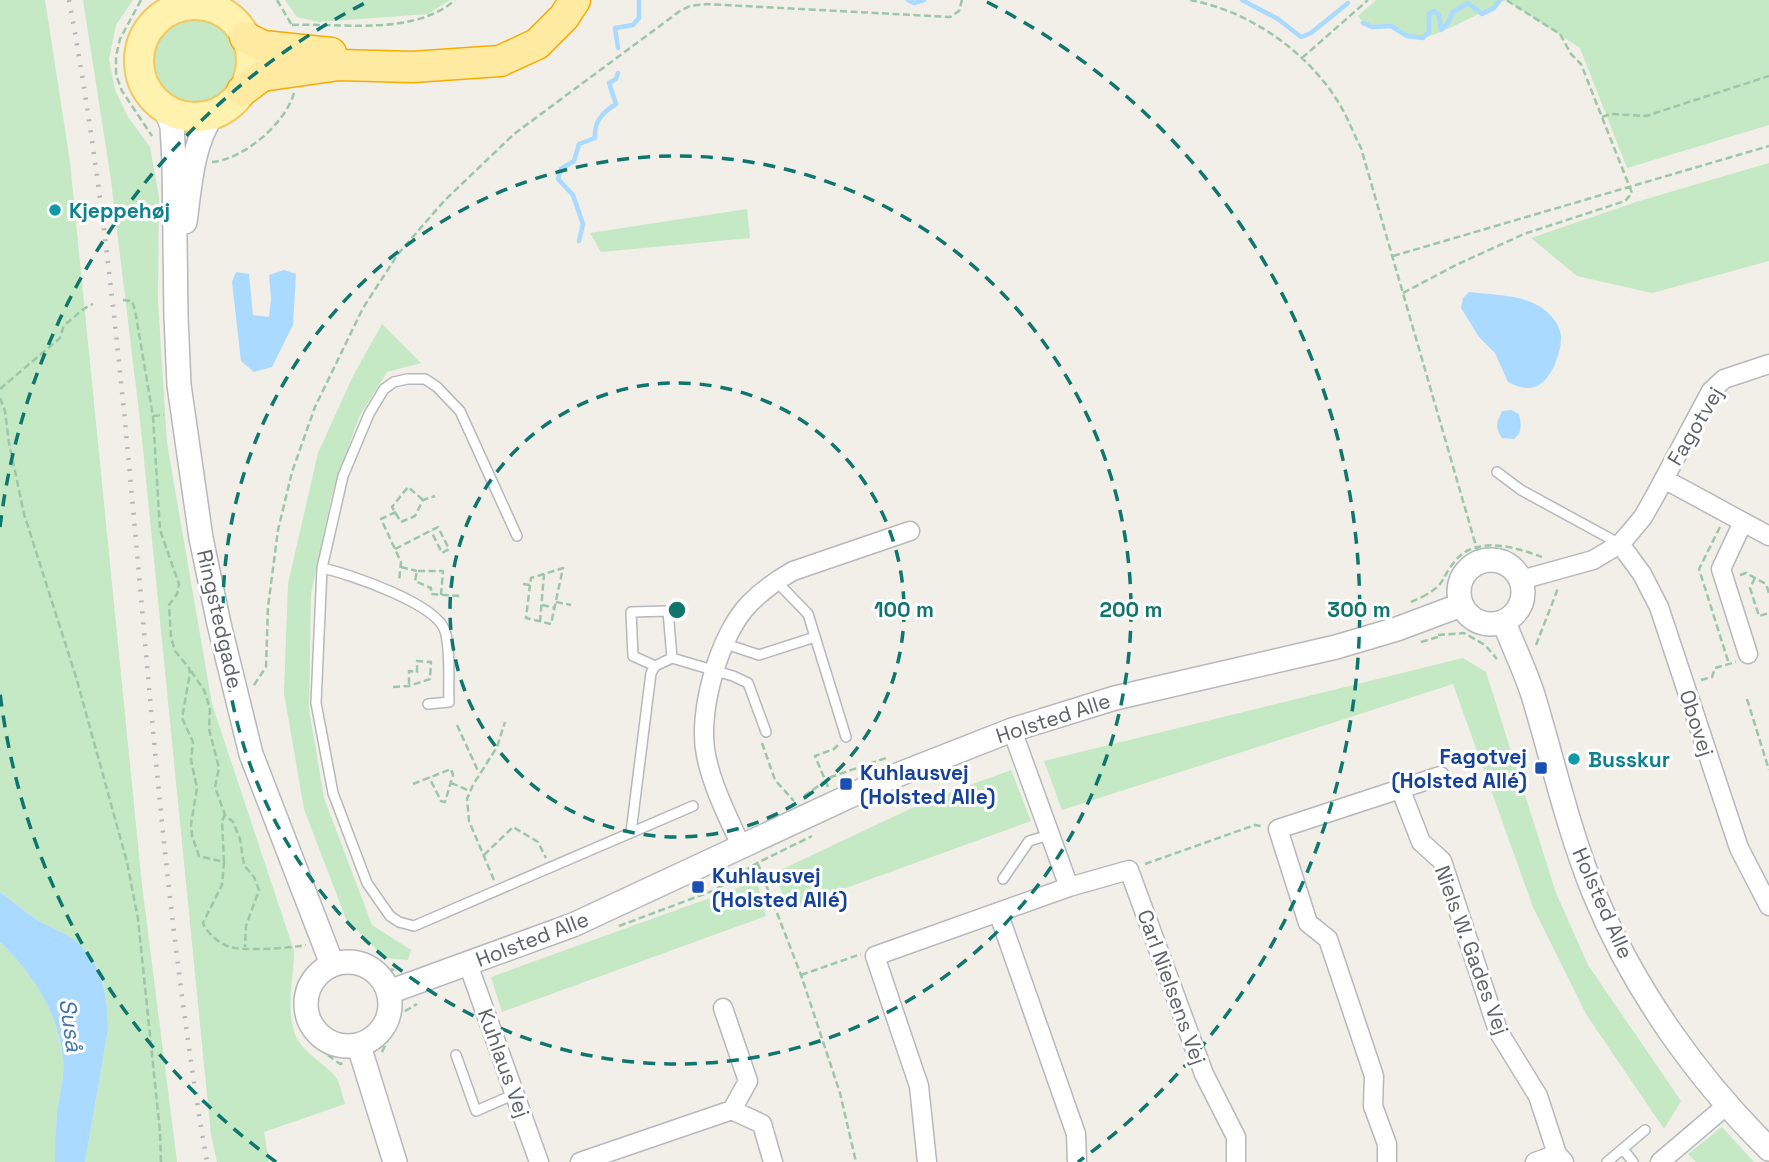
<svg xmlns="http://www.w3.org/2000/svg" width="1769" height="1162" viewBox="0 0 1769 1162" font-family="'Space Grotesk',sans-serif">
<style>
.green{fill:#c5e8c5}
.water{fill:#aadaff}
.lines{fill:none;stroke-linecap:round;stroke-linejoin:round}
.stream{stroke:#aadaff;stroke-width:4.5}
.service-casing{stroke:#b5b8bc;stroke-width:12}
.minor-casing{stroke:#b5b8bc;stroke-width:21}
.tertiary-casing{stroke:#b5b8bc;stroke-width:26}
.primary-casing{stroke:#f2c960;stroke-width:32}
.trunk-casing{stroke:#f9ab00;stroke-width:33}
.path{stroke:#9cc7a9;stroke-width:2.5;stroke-dasharray:7 3.5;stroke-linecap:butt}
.service{stroke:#fff;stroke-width:9}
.minor{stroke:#fff;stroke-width:18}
.tertiary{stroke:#fff;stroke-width:23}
.primary{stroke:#fff2af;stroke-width:28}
.trunk{stroke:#feeaa1;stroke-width:30}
.rail{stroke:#b6b7b8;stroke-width:4.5;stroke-dasharray:2 9;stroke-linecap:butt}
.ring{fill:none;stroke:#0f766e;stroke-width:3.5;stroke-dasharray:12 9}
.culture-dot{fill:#0f9aa8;stroke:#fff;stroke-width:2.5}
.transit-dot{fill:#1a4fb4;stroke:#fff;stroke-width:2.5}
.labels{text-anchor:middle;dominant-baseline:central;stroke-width:6;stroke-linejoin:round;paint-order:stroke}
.culture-label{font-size:21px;font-weight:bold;fill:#0d838f;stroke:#fff;text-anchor:start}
.street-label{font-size:21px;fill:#5f6368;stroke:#fff}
.transit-label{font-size:21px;font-weight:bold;fill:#164399;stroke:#fff;text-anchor:start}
.water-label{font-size:23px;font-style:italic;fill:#4174aa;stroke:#fff}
.centre{fill:#0f766e;stroke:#fff;stroke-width:3.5}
.ring-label{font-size:21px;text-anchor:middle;font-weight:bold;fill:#0f766e;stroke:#fff;stroke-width:6;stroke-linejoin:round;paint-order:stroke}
</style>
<rect width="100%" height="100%" fill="#f1efe8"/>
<path class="green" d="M0 0H45L70 162 142 885 177 1162H85L108 1030C108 997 104 964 77 942 65 934 51 929 39 921 26 912 13 901 0 892Z
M83 0H133L116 25 109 59 115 90 128 117 150 147 159 197 158 301 167 443 212 704 294 951C294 977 286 1005 294 1031 299 1050 321 1061 334 1075 340 1081 342 1095 345 1104L264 1132 269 1162H217L211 1135 141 429 111 180Z
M285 0H450L428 14 319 22 297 17Z
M1376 0H1769V125L1627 168 1580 48 1506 0C1490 8 1435 37 1422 38 1409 39 1403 30 1392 26 1378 22 1369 30 1358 16Z
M149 62a45 45 0 1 1 90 0a45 45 0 1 1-90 0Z
M1769 163V261L1652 293 1577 276 1531 238 1636 202Z
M747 209 750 238 601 252 590 233Z
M382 324 421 363 387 372 359 417 332 494 311 594 309 709 324 798 372 925 411 950 408 960 385 958 346 919 304 809 284 693 288 584 318 453 353 376Z
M1463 658 1486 672 1556 893 1588 965 1681 1101 1664 1129 1586 1014 1533 907 1453 684 1062 810 1044 761Z
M1011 770 1031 821 788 909 774 873 927 801Z
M757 881 766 916 502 1012 491 977Z
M0 942C32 973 59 1013 63 1059 65 1077 59 1095 57 1113 56 1129 56 1146 55 1162H0Z
M1722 1127 1754 1162H1696L1688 1154Z"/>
<path class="water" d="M284 270 296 274 293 325 272 367 254 372 241 361 232 282 236 272 249 274 253 315 269 317 271 299 269 275Z
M1469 292C1492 295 1518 294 1539 306 1549 312 1560 324 1561 336 1562 352 1550 384 1534 387 1525 390 1516 386 1508 382L1495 353 1479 337 1461 308 1463 298Z
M1511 410 1519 414C1521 423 1523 432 1514 439L1502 438C1494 427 1497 422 1502 411Z
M0 892C13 901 25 912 39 921 51 928 65 933 77 942 103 964 108 997 108 1030L85 1162H55C55 1146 56 1129 57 1113 59 1095 65 1077 63 1059 59 1013 32 973 0 942Z"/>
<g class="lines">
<path class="stream" d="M908 0 914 3 924 0
M1242 0 1278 19 1301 37 1311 33 1348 3
M1363 23 1372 27 1391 26 1407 36 1423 38 1429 32V14L1434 11 1439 15 1441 30 1448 23 1453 12 1468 3 1482 14 1494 8 1500 0
M618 48 615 28 633 25 639 18V0
M579 241 583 224 573 195 558 179 561 169 574 161 579 144 595 138C594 121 602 113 616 104L609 83 616 79 618 73"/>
<defs>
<path id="service" d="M1497 472 1521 490 1620 544
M517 536 460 411 437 387 425 379H407L394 382 384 389 369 414 343 476 322 568 316 703 333 793 367 883 390 916 399 922 414 926 693 806
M322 568C350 574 437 604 445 631 451 650 448 682 449 702L428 704
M776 581 808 614 846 737
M726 644 759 655 815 637
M655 666 633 656 631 612 668 611 672 658
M631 832 651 673 655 666 672 658 733 676 748 683 766 732
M1003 879 1029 841 1049 835
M456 1055 476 1111 515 1094
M1623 1149 1633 1162
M1607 1162 1645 1130"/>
<path id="minor" d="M1664 479 1769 536
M1743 522 1721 569 1748 654
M1620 544 1642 574 1659 607 1739 848 1769 906
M1521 580 1593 560 1620 544 1628 535 1643 517 1656 494 1711 391 1724 379 1769 364
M1012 730 1069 887
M1400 788 1421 842 1442 861 1498 1031 1538 1096 1557 1154 1564 1162
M741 846C728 817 712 786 706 755 697 713 719 634 750 603 763 590 777 580 793 571L910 531
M998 912 1076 1134 1077 1162
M468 964 539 1162
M723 1008 748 1081 732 1110
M580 1162 732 1110 762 1124 773 1162
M927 1162 919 1086 875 956 1069 887 1129 870 1204 1074 1236 1137V1162
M1387 1162V1144L1373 1106 1374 1076 1328 939 1308 923 1278 829 1440 776
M1535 1162 1557 1154
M1660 1162 1727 1105"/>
<path id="tertiary" d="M165 108 172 126 174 162 176 317 179 385 201 538 219 624 251 754 332 964
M185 222C190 186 192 144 213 114
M1459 592a32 32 0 1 1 64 0a32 32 0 1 1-64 0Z
M1504 622C1513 646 1525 670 1533 695 1553 761 1568 829 1594 893 1633 988 1696 1077 1769 1149
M306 1004a42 42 0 1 1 84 0a42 42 0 1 1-84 0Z
M389 992 573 925 882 781 1012 730 1115 698 1336 647 1397 629 1461 605
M359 1046 395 1162"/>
<path id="primary" d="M139 61a56 56 0 1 1 112 0a56 56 0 1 1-112 0Z"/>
<path id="trunk" d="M245 37 263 46 331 53
M242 91 262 76 339 65 412 67 500 61 537 44 564 17 575 0"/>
</defs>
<use href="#service" class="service-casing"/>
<use href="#minor" class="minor-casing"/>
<use href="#tertiary" class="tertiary-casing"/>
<use href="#primary" class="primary-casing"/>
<use href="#trunk" class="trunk-casing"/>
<path class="path" d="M141 0 120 39 116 56V75L122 91 152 136
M277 0 293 27
M1190 0C1249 11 1305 50 1337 100 1347 115 1353 133 1361 148L1476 546 1483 561
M292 25C344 23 414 36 455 0
M1302 58 1368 0
M1602 117 1611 114 1646 116 1769 76
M212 162C244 159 285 124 294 93
M1393 256 1769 146
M1403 293 1456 265 1524 234 1625 201 1632 193 1581 64 1571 54 1560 34 1506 0
M123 300 132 301 135 310 153 416 164 415
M0 389 60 338 64 325C75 318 80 309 93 304
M0 398 5 411 9 443 24 514 76 677 127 862 138 919 160 1132 161 1162
M153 416 160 530 179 584 177 594 169 605 171 637 175 651 189 668 190 673 182 718 193 742 191 760 197 788 191 824 192 836 199 856 224 862 222 885 203 923C206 932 218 942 227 946 240 952 291 948 306 945
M423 500 408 487 392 507 401 522 415 516 423 500 435 496
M396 512 381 519 401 562 399 582
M1720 527 1699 569 1729 664
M395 549 438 527 449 549 442 553 431 531
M401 567 417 571
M1740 575 1746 573 1766 584 1769 593
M1755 578 1750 588 1759 616 1769 613
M523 584 530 585 531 578 563 568 551 624 526 618 530 585
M441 595 443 571H417L415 581 431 588V594L461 596
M1422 597C1448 583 1439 580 1455 561 1476 535 1515 547 1542 557
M556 602 571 605
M1411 602 1422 597
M542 605 555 608
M540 622 544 574
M1438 635 1464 633 1485 645 1497 659
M1421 642 1438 637
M1536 645 1557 591 1556 586
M191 671 204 690 210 708 209 729 219 768 215 787 225 815 233 822 240 839 244 865 254 877 259 890 246 926 245 947
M1701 680 1712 677 1715 668 1736 662
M254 685 266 667 268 607 278 530 292 472 315 407 363 308 398 254 445 200 514 134 680 11 690 6 707 4 950 17 959 11 962 0
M393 687 409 686 430 679 431 662 417 661V672L409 671V686
M1747 699 1769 770
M457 725 479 773
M762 743 775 780 794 801
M451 783 470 791
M413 784 451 769 453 775 445 802 441 801 429 777
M828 787 815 756 834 749 839 744
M804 796 831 777 886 758
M484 855 513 827 538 842 546 858
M224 862 222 821 225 815
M758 864 801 975 840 1093 856 1162
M1145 864 1255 825 1261 826
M494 880 469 821 467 799 473 785 497 747 505 722
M619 926 715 890 757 863 812 836
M347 953 364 956 386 968
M313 967C304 975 299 986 297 997 292 1034 314 1044 340 1064L345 1062
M388 973 386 968 394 970
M801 975 861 954
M400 1009V1014L417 1004
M382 1052 400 1014"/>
<use href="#service" class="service"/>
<use href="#minor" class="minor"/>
<use href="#tertiary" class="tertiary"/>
<use href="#primary" class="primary"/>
<use href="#trunk" class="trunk"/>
<path class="rail" d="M69 0C140 384 140 777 207 1162"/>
</g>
<g class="ring">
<circle cx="677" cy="610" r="227"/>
<circle cx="677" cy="610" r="454"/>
<path d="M276 1162A682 682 0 0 1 0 693M0 527A682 682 0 0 1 367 2M987 2A682 682 0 0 1 1078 1162"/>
</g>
<g class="culture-dot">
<circle cx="55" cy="210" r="7"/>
<circle cx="1574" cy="759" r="7"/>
</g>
<g class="transit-dot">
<rect x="1534" y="761" width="14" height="14" rx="3.5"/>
<rect x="839" y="777" width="14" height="14" rx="3.5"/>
<rect x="691" y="880" width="14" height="14" rx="3.5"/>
</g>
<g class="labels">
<g class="culture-label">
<text x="69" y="210">Kjeppehøj</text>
<text x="1588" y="759">Busskur</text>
</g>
<g class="street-label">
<text transform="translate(1695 426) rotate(-59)">Fagotvej</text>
<text transform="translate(220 619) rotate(77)">Ringstedgade</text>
<text transform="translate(1053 718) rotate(-18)">Holsted Alle</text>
<text transform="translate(1697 723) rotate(72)">Obovej</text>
<text transform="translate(1603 903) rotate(66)">Holsted Alle</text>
<text transform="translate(532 939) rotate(-21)">Holsted Alle</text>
<text transform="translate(1472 950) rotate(70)">Niels W. Gades Vej</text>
<text transform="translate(1172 987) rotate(70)">Carl Nielsens Vej</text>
<text transform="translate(504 1063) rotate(70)">Kuhlaus Vej</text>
</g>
<g class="transit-label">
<text x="1527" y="756" text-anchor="end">Fagotvej<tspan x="1527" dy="24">(Holsted Allé)</tspan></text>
<text x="860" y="772">Kuhlausvej<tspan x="860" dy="24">(Holsted Alle)</tspan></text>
<text x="712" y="875">Kuhlausvej<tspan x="712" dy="24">(Holsted Allé)</tspan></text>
</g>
<g class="water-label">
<text transform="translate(71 1025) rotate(82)">Suså</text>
</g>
</g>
<circle cx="677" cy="610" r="10" class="centre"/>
<g class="ring-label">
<text x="904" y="617">100 m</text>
<text x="1131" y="617">200 m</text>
<text x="1359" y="617">300 m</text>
</g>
</svg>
